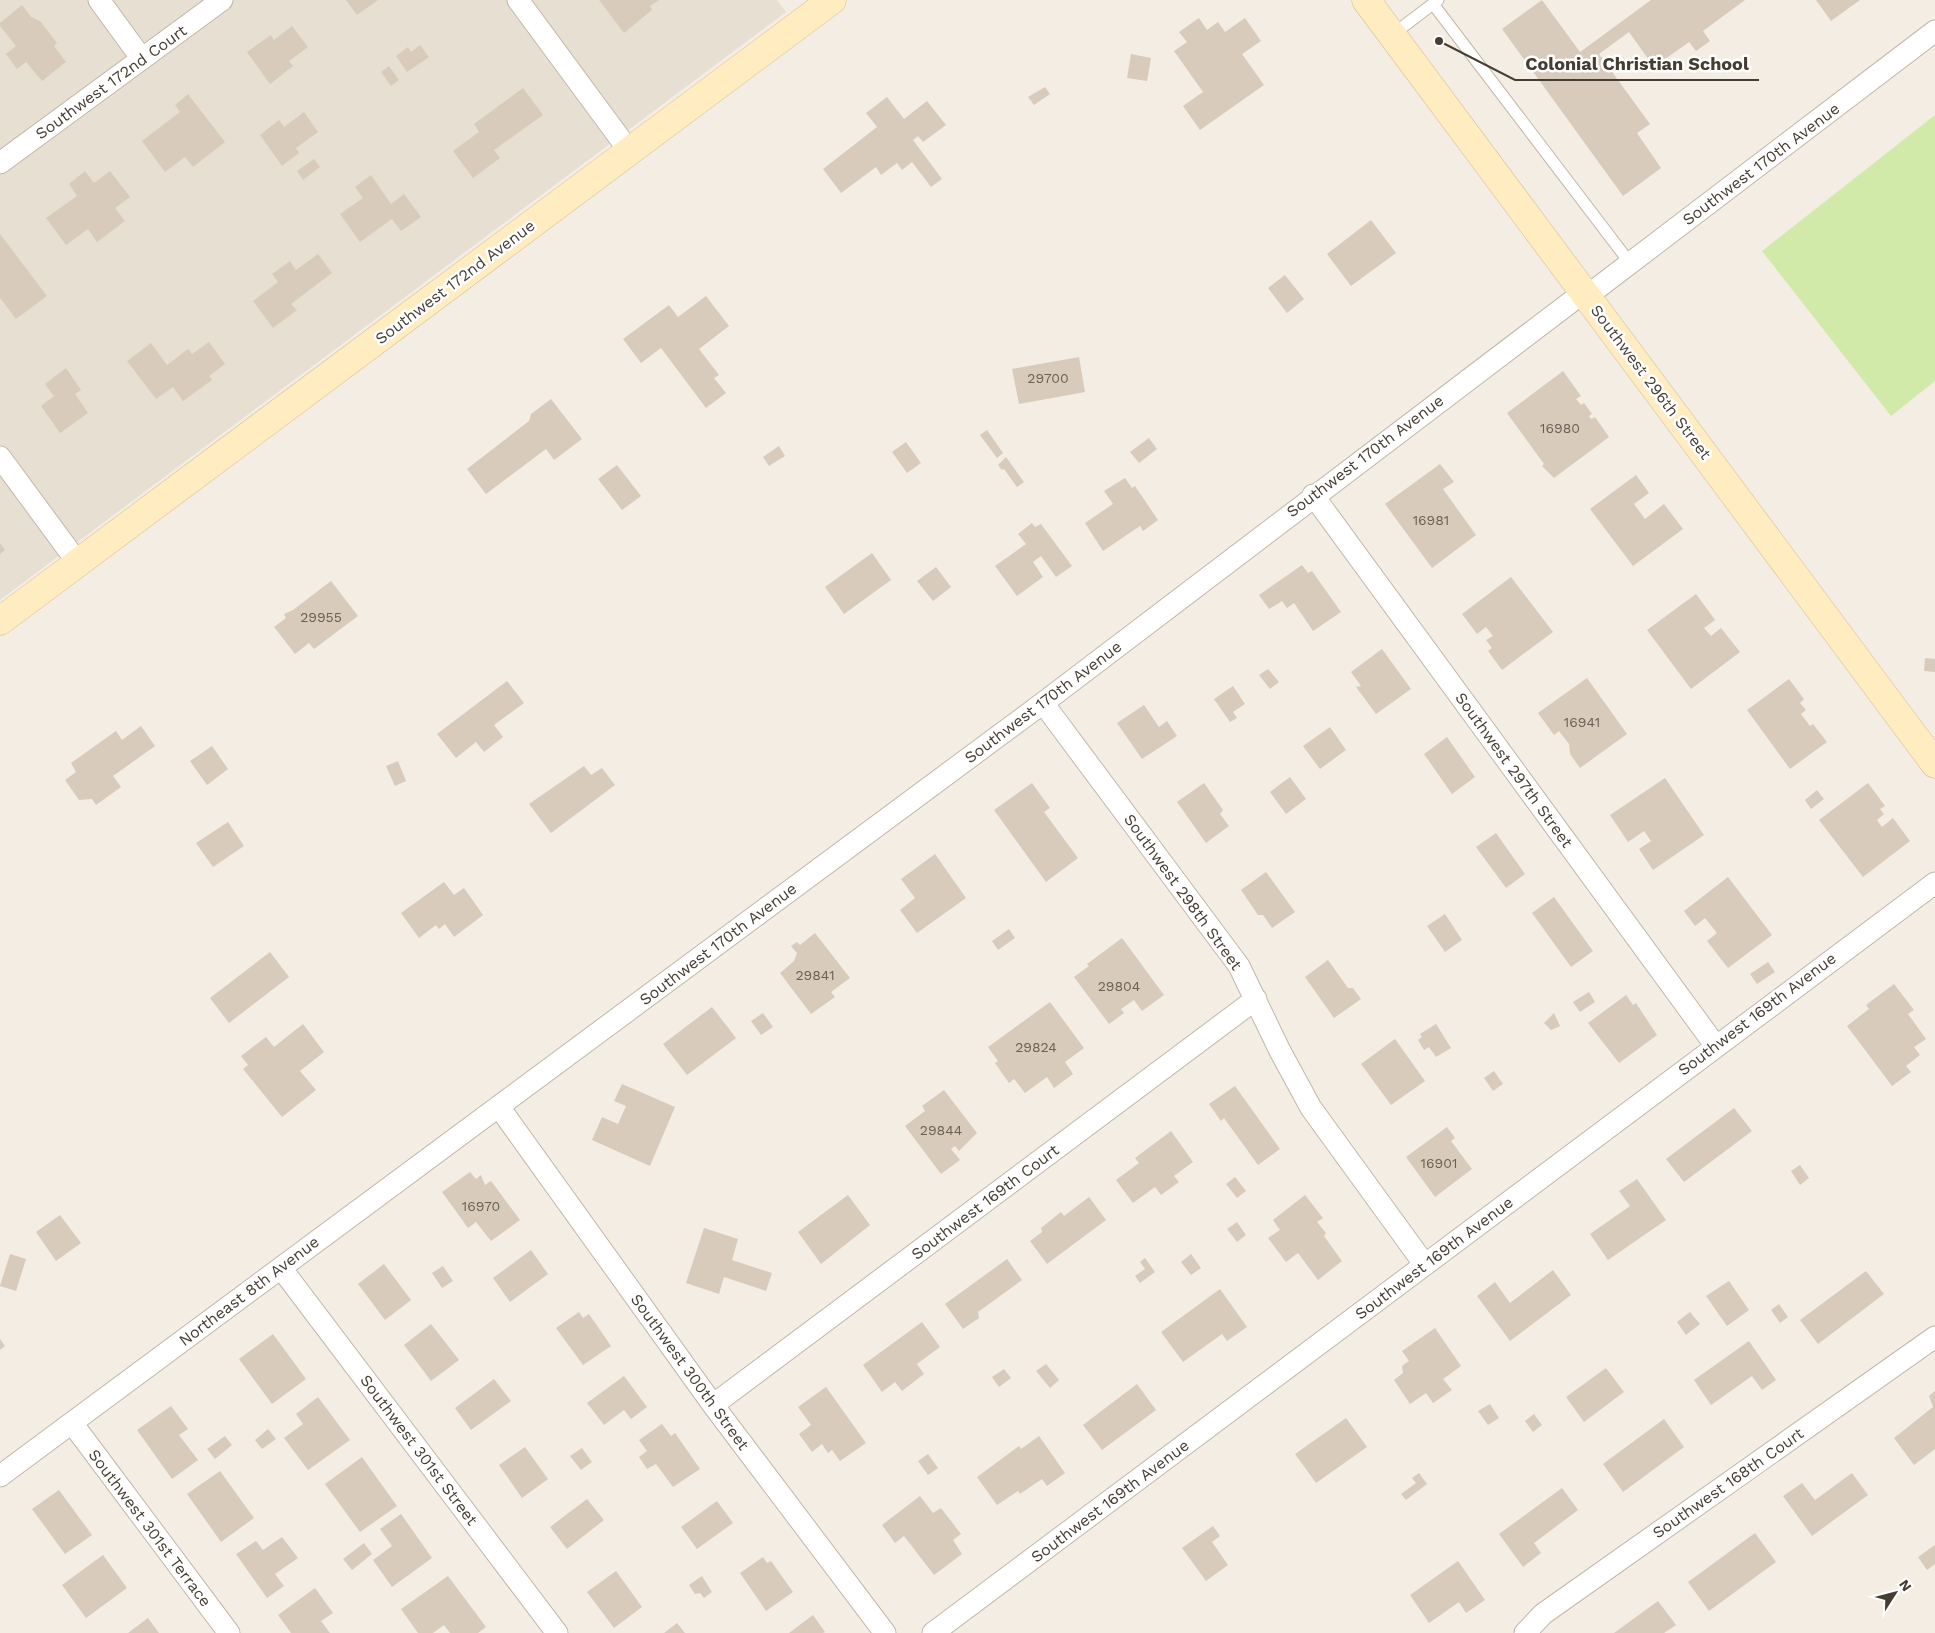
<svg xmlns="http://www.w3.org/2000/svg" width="1935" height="1633" viewBox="0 0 1935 1633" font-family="'Work Sans',sans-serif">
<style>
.residential{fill:#e7dfd1}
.green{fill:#d1eaaa}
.building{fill:#d8cbbb}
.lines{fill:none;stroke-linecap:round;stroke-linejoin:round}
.lane-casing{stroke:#c2b7a9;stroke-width:13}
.street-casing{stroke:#c2b7a9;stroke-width:23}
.secondary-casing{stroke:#d5be91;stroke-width:29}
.lane{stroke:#fff;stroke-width:11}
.street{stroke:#fff;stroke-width:21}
.secondary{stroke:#ffecc1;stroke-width:28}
.labels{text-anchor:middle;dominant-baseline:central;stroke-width:5;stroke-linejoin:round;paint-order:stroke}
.number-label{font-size:14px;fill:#6a6055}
.street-label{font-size:16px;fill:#453d33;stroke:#fff}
.leader{fill:none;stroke:#453d33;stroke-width:2}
.callout-dot{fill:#453d33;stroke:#fff;stroke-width:2}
.callout-label{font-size:18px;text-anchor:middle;font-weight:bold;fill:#453d33;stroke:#fff;stroke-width:5;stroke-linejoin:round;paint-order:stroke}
</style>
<rect width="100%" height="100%" fill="#f3ede4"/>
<path class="residential" d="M0 0H777L786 12 0 600Z"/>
<path class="green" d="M1935 115V381L1891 416 1762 251Z"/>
<path class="building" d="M346 0H378L357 15Z
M599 0H659L650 6 652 10 624 33Z
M1542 0 1580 52 1651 0H1745L1703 31 1710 41 1696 51 1689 42 1654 67 1629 32 1599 54 1650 124 1637 133 1661 168 1623 196 1502 29Z
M1816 0H1860L1831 21Z
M22 5 31 17 40 21 57 43 54 46 66 62 42 81 26 62 17 69 6 54 16 46 0 26V23Z
M1199 18 1207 30 1218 22 1225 32 1245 18 1261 41 1242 54 1264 85 1200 130 1183 106 1203 92 1174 51 1187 42 1179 32Z
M292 26 308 47 289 61 293 66 270 84 247 52 271 35 274 40Z
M420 45 429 57 407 72 396 56 408 47 411 52Z
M1131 54 1151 58 1147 81 1127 78Z
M389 66 399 80 391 86 381 72Z
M1045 87 1050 94 1034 105 1028 97Z
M523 88 543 115 494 150 500 158 473 178 453 151 479 132 474 124Z
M188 94 225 142 193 167 185 157 165 172 142 141 180 112 175 105Z
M887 97 904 119 927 101 946 125 923 142 918 136 913 140 942 179 931 187 912 162 902 170 897 163 881 175 876 167 841 193 823 169 877 127 866 113Z
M304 112 318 132 296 148 299 153 282 166 260 135 279 120 284 127Z
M314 159 320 167 303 180 297 171Z
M85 171 94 183 110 171 130 197 115 208 125 221 97 242 88 229 66 245 46 218 77 196 69 184Z
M371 175 391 204 404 194 421 217 401 231 392 219 360 242 340 214 363 198 355 187Z
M1371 220 1396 253 1351 286 1327 254Z
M0 234 47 296 16 319 0 298Z
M318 254 332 273 291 304 297 310 273 328 253 301 278 282 272 274 290 261 296 270Z
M1285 275 1304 299 1287 313 1268 288Z
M706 296 729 326 699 349 719 375 714 378 726 393 706 408 661 348 641 363 623 339 669 305 678 317Z
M209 342 225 364 209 376 212 380 183 401 173 387 156 399 127 361 151 343 167 365 188 349 192 354Z
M1079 357 1085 392 1019 404 1012 369Z
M66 368 81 390 75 394 88 413 60 433 41 406 54 396 45 384Z
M1563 371 1581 396 1576 399 1581 405 1584 403 1592 414 1589 416 1591 419 1595 417 1609 437 1554 478 1542 466 1544 464 1507 413Z
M551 399 582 439 554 460 546 449 486 494 467 469 529 421 531 414Z
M987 430 1003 453 997 458 980 435Z
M1149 438 1157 449 1139 463 1130 452Z
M906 442 921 463 907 473 892 452Z
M779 446 785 456 769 466 763 457Z
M1006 457 1024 482 1017 487 1004 469 1002 470 998 465Z
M1440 464 1454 482 1443 489 1476 535 1432 568 1385 504Z
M617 465 641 496 622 510 598 479Z
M1636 475 1649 493 1634 504 1645 519 1664 504 1683 529 1633 566 1590 509Z
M1125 478 1132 488 1135 486 1158 520 1143 531 1140 526 1103 551 1085 523 1113 504 1104 491Z
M1032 523 1035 527 1041 524 1072 566 1056 577 1041 556 1033 562 1043 577 1017 596 995 566 1026 544 1018 534Z
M0 543 5 550 0 554Z
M872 553 891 580 844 614 825 587Z
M1302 565 1308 573 1312 571 1341 612 1313 631 1294 603 1287 608 1282 601 1269 609 1259 595Z
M936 567 951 587 933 601 917 581Z
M1511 577 1553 632 1502 670 1488 651 1492 648 1486 640 1493 636 1486 627 1477 634 1462 614Z
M331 581 358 616 314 649 309 643 295 654 274 627 286 618 284 614 293 610Z
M1696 594 1715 620 1704 628 1711 636 1721 628 1740 652 1691 689 1647 630Z
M1382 649 1411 689 1376 714 1356 687 1361 686 1351 672Z
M1925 658 1935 659V672L1924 671Z
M1268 669 1279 682 1270 689 1259 675Z
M1587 678 1627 734 1580 768 1570 754 1569 744 1559 731 1554 735 1538 713Z
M1789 679 1804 699 1800 703 1806 710 1801 714 1810 726 1813 724 1827 742 1790 769 1747 710Z
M507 681 524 703 494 725 503 737 484 752 476 742 456 758 437 734Z
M1233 686 1245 704 1233 712 1237 718 1230 722 1214 699Z
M1144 705 1159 727 1167 721 1177 736 1142 759 1117 723Z
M141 726 155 746 113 776 121 787 96 805 92 799 79 800 65 780 76 772 71 763 116 731 122 740Z
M1330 727 1346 750 1320 769 1303 746Z
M1447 737 1475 777 1452 794 1424 754Z
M212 746 228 769 207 785 190 761Z
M398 761 406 781 395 786 386 766Z
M584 766 591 775 602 768 615 785 551 833 529 804Z
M1290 777 1306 799 1286 814 1270 792Z
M1665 778 1704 835 1653 870 1639 849 1651 841 1644 831 1628 842 1610 815Z
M1032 783 1050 808 1044 812 1078 858 1046 882 994 810Z
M1204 783 1223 810 1220 814 1229 826 1206 843 1177 802Z
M1868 783 1885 806 1880 809 1884 814 1877 820 1882 827 1893 818 1910 841 1863 877 1819 820Z
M1817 790 1824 799 1811 809 1805 800Z
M228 822 244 846 213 867 196 843Z
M1496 833 1525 874 1506 888 1476 847Z
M935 854 966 898 917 933 900 910 915 898 901 879Z
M1266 872 1295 912 1272 928 1263 915H1258L1241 890Z
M1728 877 1772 935 1728 968 1707 941 1717 933 1705 918 1695 926 1684 911Z
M444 882 454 895 464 888 483 915 454 937 445 924 439 929 436 925 419 938 401 913Z
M1554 897 1593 951 1571 967 1532 913Z
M1445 914 1462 940 1445 952 1427 926Z
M1009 929 1015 938 998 950 992 941Z
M815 933 850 978 831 992 835 997 811 1014 780 973 794 961 797 953 791 946 797 942 800 945Z
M1122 938 1164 995 1142 1011 1134 1000 1121 1009 1124 1013 1109 1024 1074 977 1089 966 1087 964Z
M270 952 289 977 229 1023 210 998Z
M1328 960 1348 988H1353L1361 999 1334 1018 1305 977Z
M1768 962 1775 972 1757 984 1750 974Z
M1894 984 1914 1010 1908 1014 1926 1039 1914 1047 1920 1055 1906 1066 1911 1072 1892 1086 1847 1026 1869 1009 1866 1005Z
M1589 992 1595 1002 1580 1012 1573 1002Z
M1626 995 1633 1005 1636 1003 1657 1035 1619 1063 1588 1023Z
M1050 1002 1084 1048 1065 1062 1073 1074 1054 1088 1047 1077 1025 1093 1014 1079 1009 1083 995 1063 998 1061 988 1047Z
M712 1007 736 1038 687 1075 663 1044Z
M763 1013 773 1027 761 1035 751 1021Z
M1554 1013 1560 1026 1551 1030 1544 1023Z
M303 1024 324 1052 300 1071 316 1090 282 1117 243 1069 248 1065 241 1056 266 1037 274 1047Z
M1436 1024 1451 1048 1436 1057 1429 1047 1424 1050 1418 1040 1422 1037 1420 1034Z
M1395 1039 1425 1081 1391 1105 1361 1064Z
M1494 1071 1503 1084 1493 1091 1484 1078Z
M622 1084 675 1107 650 1166 592 1140 602 1117 618 1124 626 1106 614 1101Z
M1235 1086 1280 1149 1258 1165 1224 1118 1221 1121 1209 1104Z
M944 1090 977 1133 959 1151 955 1146 951 1149 960 1160 941 1174 905 1126 925 1111 922 1106Z
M1734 1108 1752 1131 1684 1182 1666 1159Z
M1447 1127 1455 1138 1451 1141 1472 1169 1435 1197 1406 1157Z
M1171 1131 1193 1162 1174 1176 1179 1182 1161 1195 1155 1187 1133 1203 1116 1180 1139 1163 1135 1158Z
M1800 1165 1809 1178 1800 1185 1791 1171Z
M470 1172 476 1179 481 1175 485 1185 491 1181 520 1220 491 1241 476 1222 468 1228 442 1192Z
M1235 1177 1246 1191 1237 1198 1226 1184Z
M1637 1179 1666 1220 1608 1260 1590 1234 1630 1206 1619 1191Z
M848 1195 870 1225 821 1264 798 1232Z
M1305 1195 1323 1218 1317 1222 1326 1233 1324 1236 1342 1261 1318 1280 1298 1253 1286 1262 1268 1238 1280 1230 1273 1220Z
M1089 1197 1106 1220 1047 1264 1030 1241 1042 1232 1041 1228 1061 1212 1064 1216Z
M60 1215 81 1243 56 1261 36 1232Z
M1237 1222 1246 1235 1237 1242 1227 1229Z
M704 1228 738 1239 732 1260 772 1273 766 1291 724 1277 719 1294 686 1283Z
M531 1250 548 1274 510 1302 493 1278Z
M10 1254 26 1259 16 1291 0 1286Z
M1191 1254 1201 1268 1191 1275 1181 1262Z
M1145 1258 1155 1272 1140 1283 1135 1276 1145 1269 1140 1262Z
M1007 1259 1022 1280 978 1312 979 1318 963 1329 945 1304Z
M384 1264 411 1300 385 1320 358 1284Z
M443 1266 453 1281 442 1288 432 1273Z
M1553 1270 1571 1295 1510 1341 1477 1296 1495 1282 1510 1303Z
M1866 1271 1884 1294 1818 1344 1800 1320Z
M1729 1281 1749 1310 1727 1326 1706 1296Z
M1220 1289 1247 1327 1227 1341 1222 1334 1183 1362 1161 1332Z
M1779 1304 1788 1317 1780 1323 1771 1310Z
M579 1312 583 1318 589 1314 611 1346 583 1365 556 1328Z
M1690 1312 1700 1324 1686 1335 1677 1322Z
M922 1322 940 1347 917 1364 924 1374 902 1391 895 1382 882 1392 863 1365Z
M431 1324 459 1360 431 1381 404 1345Z
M1435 1328 1461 1366 1443 1379 1452 1390 1433 1403 1426 1393 1410 1404 1394 1380 1403 1373 1402 1366 1409 1361 1402 1351Z
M273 1334 306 1379 272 1404 239 1359Z
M0 1339 5 1346 0 1350Z
M1749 1341 1776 1380 1762 1390 1752 1376 1711 1405 1694 1380Z
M1046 1364 1059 1380 1050 1388 1036 1371Z
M1606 1368 1624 1392 1584 1422 1566 1397Z
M1004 1369 1011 1378 999 1387 992 1377Z
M624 1376 647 1407 631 1419 624 1410 604 1425 587 1403Z
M494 1379 511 1401 471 1430 455 1408Z
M1137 1384 1156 1410 1102 1450 1083 1425Z
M826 1387 866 1443 840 1461 832 1450 828 1453 822 1444 812 1452 799 1434 811 1425 798 1407Z
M1935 1391V1449L1914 1465 1894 1438 1933 1407 1929 1396Z
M318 1397 350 1440 308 1470 284 1438 303 1424 296 1414Z
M1490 1404 1499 1418 1488 1425 1478 1411Z
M171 1406 188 1429 179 1435 198 1460 172 1479 137 1430Z
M1534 1414 1542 1425 1533 1432 1525 1421Z
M1346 1418 1367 1447 1316 1483 1295 1454Z
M1664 1419 1684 1447 1623 1492 1603 1464Z
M662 1424 671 1436 675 1433 700 1469 673 1487 656 1464 647 1469 639 1457 647 1451 639 1440Z
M268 1429 276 1439 262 1449 255 1440Z
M225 1436 232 1445 215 1459 207 1449Z
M1039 1436 1065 1473 1047 1486 1042 1479 1020 1494 1018 1491 997 1505 977 1477 1019 1446 1021 1449Z
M525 1447 548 1479 522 1498 499 1465Z
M582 1448 592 1462 581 1470 570 1456Z
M928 1454 938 1468 928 1475 918 1461Z
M362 1457 397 1506 360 1532 325 1484Z
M220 1471 254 1518 221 1542 187 1494Z
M1419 1473 1427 1484 1406 1500 1401 1494 1416 1483 1412 1478Z
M1852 1473 1868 1495 1812 1536 1783 1496 1802 1483 1815 1500Z
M1562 1488 1578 1510 1534 1543 1541 1553 1523 1567 1499 1534Z
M59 1490 92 1535 65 1554 32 1509Z
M920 1496 933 1513 941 1508 961 1534 953 1540 962 1554 934 1575 904 1536 895 1543 882 1525Z
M587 1499 604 1520 567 1549 550 1527Z
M717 1501 733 1523 697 1549 681 1527Z
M401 1514 432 1558 392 1587 373 1560 392 1546 380 1529Z
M1213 1526 1220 1536 1212 1542 1228 1565 1206 1581 1182 1548Z
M1755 1533 1776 1562 1709 1611 1688 1582Z
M282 1537 298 1558 275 1574 284 1586 267 1598 236 1554 256 1541 263 1550Z
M364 1543 372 1554 352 1570 343 1559Z
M1935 1545V1564L1927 1570 1918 1557Z
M103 1555 127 1588 86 1618 62 1585Z
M763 1557 767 1563 771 1561 793 1592 766 1611 740 1573Z
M1458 1561 1485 1600 1466 1613 1459 1602 1429 1623 1410 1595Z
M616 1571 642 1607 614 1628 587 1592Z
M448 1576 486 1627 478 1633H450L444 1625 433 1633H418L401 1609Z
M702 1576 712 1592 704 1598 700 1593 695 1594 689 1585Z
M315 1588 333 1613 321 1621 330 1633H291L278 1615Z
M1658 1601 1676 1625 1664 1633H1614Z
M813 1615 825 1632 823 1633H789Z
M148 1618 159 1633H128Z
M677 1623 685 1633H664Z"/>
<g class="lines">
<defs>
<path id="lane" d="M1433 4 1630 263
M1392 35 1438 0"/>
<path id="street" d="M99 0 142 59
M518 0 630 152
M0 163 222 0
M1587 296 1935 31
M0 457 78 563
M1313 495 1715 1045
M1043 703 1239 966 1280 1051 1311 1108 1425 1265
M499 1107 713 1405 885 1633
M281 1268 557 1633
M713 1405 1256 999
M72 1423 229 1633
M0 1476 1043 703 1584 292
M933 1633 1935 883
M1525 1633 1543 1614 1935 1337"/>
<path id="secondary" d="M1366 0 1935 764
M0 621 832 0"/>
</defs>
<use href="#lane" class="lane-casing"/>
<use href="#street" class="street-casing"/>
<use href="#secondary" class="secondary-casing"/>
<use href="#lane" class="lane"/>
<use href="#street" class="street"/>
<use href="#secondary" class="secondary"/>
</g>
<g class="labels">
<g class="number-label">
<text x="1048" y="378">29700</text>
<text x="1560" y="428">16980</text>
<text x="1431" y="520">16981</text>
<text x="321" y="617">29955</text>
<text x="1582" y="722">16941</text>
<text x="815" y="975">29841</text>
<text x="1119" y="986">29804</text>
<text x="1036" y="1047">29824</text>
<text x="941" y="1130">29844</text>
<text x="1439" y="1163">16901</text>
<text x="481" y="1206">16970</text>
</g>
<g class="street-label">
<text transform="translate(111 82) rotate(-36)">Southwest 172nd Court</text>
<text transform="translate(1761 164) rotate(-37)">Southwest 170th Avenue</text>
<text transform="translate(455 282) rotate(-37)">Southwest 172nd Avenue</text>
<text transform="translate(1651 382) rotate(53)">Southwest 296th Street</text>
<text transform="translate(1365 456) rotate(-37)">Southwest 170th Avenue</text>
<text transform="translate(1043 702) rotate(-37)">Southwest 170th Avenue</text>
<text transform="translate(1514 770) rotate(54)">Southwest 297th Street</text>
<text transform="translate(1183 892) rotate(54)">Southwest 298th Street</text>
<text transform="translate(718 944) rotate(-37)">Southwest 170th Avenue</text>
<text transform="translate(1757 1014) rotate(-37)">Southwest 169th Avenue</text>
<text transform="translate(985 1202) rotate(-37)">Southwest 169th Court</text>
<text transform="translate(1434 1258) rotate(-37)">Southwest 169th Avenue</text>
<text transform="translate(249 1291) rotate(-37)">Northeast 8th Avenue</text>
<text transform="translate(690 1372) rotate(54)">Southwest 300th Street</text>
<text transform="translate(419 1450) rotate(53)">Southwest 301st Street</text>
<text transform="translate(1728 1483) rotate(-35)">Southwest 168th Court</text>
<text transform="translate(1110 1501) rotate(-37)">Southwest 169th Avenue</text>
<text transform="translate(150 1528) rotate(53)">Southwest 301st Terrace</text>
</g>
</g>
<path class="leader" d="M1439 41L1515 80H1759"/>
<circle class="callout-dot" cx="1439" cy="41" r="5"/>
<g class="callout-label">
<text x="1637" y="70">Colonial Christian School</text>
</g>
<g transform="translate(1895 1593) rotate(54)" stroke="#ffffff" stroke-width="4" paint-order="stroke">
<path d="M0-4L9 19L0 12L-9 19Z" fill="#453d33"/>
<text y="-8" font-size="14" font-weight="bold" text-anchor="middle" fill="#453d33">N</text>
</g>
</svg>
